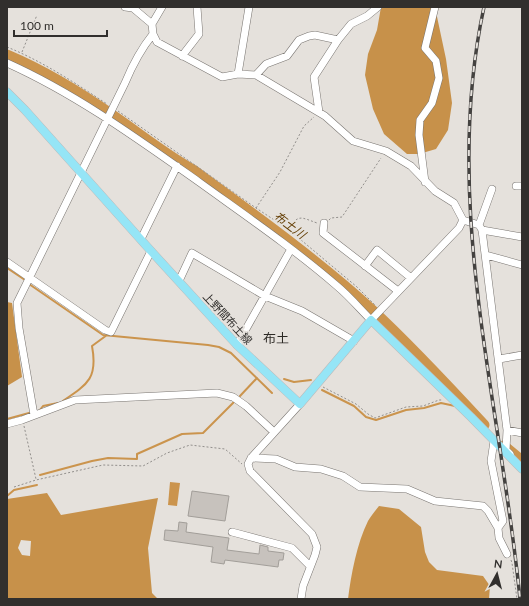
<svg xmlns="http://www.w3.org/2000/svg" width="529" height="606" viewBox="0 0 529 606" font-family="Lato,'Noto Sans JP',sans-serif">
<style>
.forest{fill:#c7914a;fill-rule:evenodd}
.water{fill:#cb944d}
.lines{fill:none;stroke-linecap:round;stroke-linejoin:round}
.stream{stroke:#cb944d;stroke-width:2}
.river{stroke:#cb944d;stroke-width:11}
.building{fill:#c7c2bd;stroke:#a29e99}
.minor-casing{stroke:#797571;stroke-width:8}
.major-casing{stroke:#bdbcbc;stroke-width:9}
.path{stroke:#928f8c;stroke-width:1;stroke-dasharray:2 2;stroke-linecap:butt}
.minor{stroke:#fff;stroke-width:7}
.major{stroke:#95e5f6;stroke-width:8}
.rail-casing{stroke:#444240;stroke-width:3.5}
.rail{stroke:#e5e1dc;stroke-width:2;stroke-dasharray:6;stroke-linecap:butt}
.labels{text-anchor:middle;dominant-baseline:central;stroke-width:4;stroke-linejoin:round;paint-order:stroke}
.street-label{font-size:11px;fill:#312f2d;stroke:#e5e1dc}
.water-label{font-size:12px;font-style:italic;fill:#664108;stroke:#e5e1dc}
.quarter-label{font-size:13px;fill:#2c2925;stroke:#e5e1dc}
</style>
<rect width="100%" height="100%" fill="#e5e1dc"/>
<path class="forest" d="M381 7H434L436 12 446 59 452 103 448 130 436 149 419 154H407L384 134 373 109 365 75 368 54 377 30Z
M7 302 12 303 22 377 7 386Z
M47 493 61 515 158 498 148 548 152 593 158 599H7V499ZM21 540 31 541 30 556 22 555 18 548Z
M379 506 399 509 421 527 425 552 429 562 437 570 483 576 490 586 489 599H348C351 575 357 543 368 521 371 516 375 511 379 506Z"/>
<path class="water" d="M170 482 180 483 177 506 168 505Z"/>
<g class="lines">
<path class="stream" d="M7 268 25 280
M29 284 103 335 208 345 219 347 231 353 272 393
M284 379 294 382 311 380
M322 390 354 406 366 417 376 420 406 410 424 408 441 403 455 406
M240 396 257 378
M63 401C88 384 98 378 92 346L107 335
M39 411 43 406 58 403
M7 419 29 413
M40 475 92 461 108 458 137 459V454L182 434 203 433 234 402
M7 496 14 490 37 485"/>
<path class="river" d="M7 55C45 71 81 93 115 117 141 135 166 155 193 170 254 215 316 259 372 310 411 346 448 386 484 425
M504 446 522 461"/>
</g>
<path class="building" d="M192 491 229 496 225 521 188 516Z
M179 522 187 523 186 532 229 538 227 550 259 554 260 545 268 547V551L284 553 283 560H279L278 567 225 560 224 564 211 562 213 547 164 540 165 530 178 531Z"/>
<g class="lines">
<defs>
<path id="minor" d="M125 7 133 8 152 24 153 34 157 42 222 77 238 74 256 75 325 116 353 141 386 151 411 166 435 191 454 203 463 220 479 225 482 230 522 237
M152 24 162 7
M182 56 199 34 197 7
M7 63C76 94 138 139 199 182 246 216 293 248 337 286 349 296 360 309 371 320L459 228 463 220
M238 74 249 7
M256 75 266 64 287 56 299 40 309 36 315 35 338 40
M319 112 314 77 338 40 351 24 367 16 378 7
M425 182 419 135 420 120 432 103 439 78 436 61 425 48 435 7
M516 186H522
M324 223 323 233 398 291
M479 225 492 189
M482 230 507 430 506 450 510 454
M141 239 177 166
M486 255 522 265
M7 262 105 330 111 332 151 251
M365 266 377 250 411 278
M179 281 192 253 265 296 302 311 354 341
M237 345 291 249
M499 359 522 355
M300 404 251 458 248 464 250 471 312 534 317 547 315 555 303 586 301 599
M34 415 19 328 17 303 125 83C132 66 141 49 153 34
M7 424 22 420 75 400 217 393 233 397 246 406 274 432
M507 430 522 433
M494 441 491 461 503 521 498 528
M251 458 276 459 295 467 321 469 343 476 360 487 407 489 435 501 483 506 488 511 498 528 499 538 507 554
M232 532 292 548 310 566"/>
<path id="major" d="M7 92 25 110 151 251 237 345 300 404 371 320 471 417 522 469"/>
</defs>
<use href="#minor" class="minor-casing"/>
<use href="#major" class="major-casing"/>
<path class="path" d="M7 47C42 61 75 83 107 104
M22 52 37 15
M118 111 256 208 288 229 357 287 375 305
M256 208 280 172 304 126 314 117
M329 220 331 218 342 217 381 158
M288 229C299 214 300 217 317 223
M323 387 356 404 368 414 375 418 406 407 423 406 439 400H443
M24 426 36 479
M14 487 36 480 103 465 143 466 167 453 190 445 225 449 242 464
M511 560 512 563 517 599"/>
<use href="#minor" class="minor"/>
<use href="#major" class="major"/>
<defs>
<path id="rail" d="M484 7C441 205 501 402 520 599"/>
</defs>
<use href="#rail" class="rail-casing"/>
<use href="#rail" class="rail"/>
</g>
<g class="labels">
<g class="street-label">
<text transform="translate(228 318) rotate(47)">上野間布土線</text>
</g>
<g class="water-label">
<text transform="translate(290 225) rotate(37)">布土川</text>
</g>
<g class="quarter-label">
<text x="276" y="338">布土</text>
</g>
</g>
<rect width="529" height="606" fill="none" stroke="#312f2d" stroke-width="16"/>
<g transform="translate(497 574) rotate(7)" stroke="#e5e1dc" stroke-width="3" paint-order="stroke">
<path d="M0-3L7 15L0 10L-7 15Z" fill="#312f2d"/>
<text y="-6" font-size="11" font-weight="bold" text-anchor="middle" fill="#312f2d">N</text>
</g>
<path d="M14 30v6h93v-6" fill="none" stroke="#312f2d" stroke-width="2"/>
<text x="20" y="30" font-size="12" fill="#312f2d" stroke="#e5e1dc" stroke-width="3" paint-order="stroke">100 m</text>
</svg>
